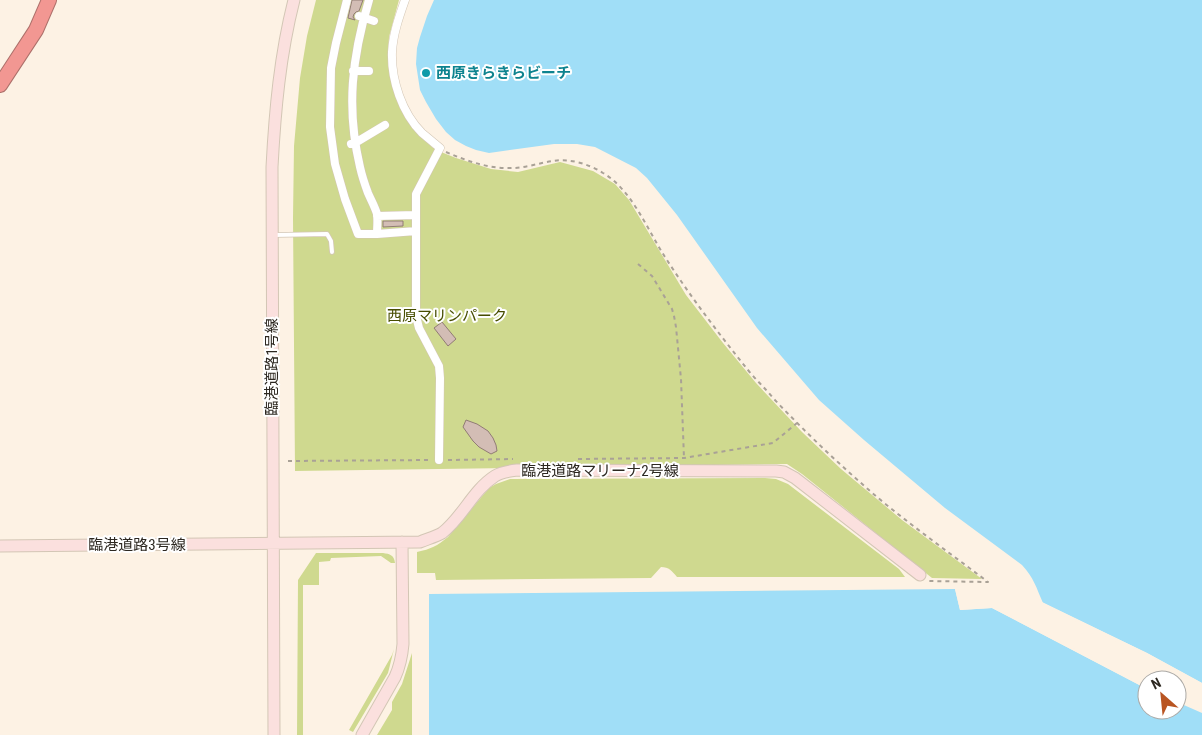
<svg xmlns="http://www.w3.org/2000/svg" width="1202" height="735" viewBox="0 0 1202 735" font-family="'Roboto Condensed','Noto Sans JP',sans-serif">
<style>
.green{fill:#cfd98f}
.water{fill:#a0def7}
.pier{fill:#fdf2e4}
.building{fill:#d3bdb5;stroke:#917c75}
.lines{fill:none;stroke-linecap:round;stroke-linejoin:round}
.lane-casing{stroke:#d3c6b5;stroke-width:5.5}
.street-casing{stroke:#d3c6b5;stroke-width:9}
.secondary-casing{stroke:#d3c6b5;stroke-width:13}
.highway-casing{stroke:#ad706a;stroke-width:16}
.path{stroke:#a9a196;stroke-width:2;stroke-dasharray:4 4;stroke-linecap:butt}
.lane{stroke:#fff;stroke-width:4}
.street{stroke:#fff;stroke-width:8}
.secondary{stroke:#fbe0de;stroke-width:11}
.highway{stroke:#f29792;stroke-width:14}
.culture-dot{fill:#0f9aa8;stroke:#fff;stroke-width:2}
.labels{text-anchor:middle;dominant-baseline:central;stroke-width:4;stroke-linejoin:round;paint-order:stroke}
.culture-label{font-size:15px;font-weight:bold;fill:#0d838f;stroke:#fff;text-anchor:start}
.park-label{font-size:15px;fill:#474d01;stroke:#fff}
.street-label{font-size:15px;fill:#2d2821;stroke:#fff}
</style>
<rect width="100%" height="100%" fill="#fdf2e4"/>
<path class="green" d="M316 0H399L389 37 388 58 391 79 399 102 420 135 432 147 441 152 456 158 491 169 518 172 560 162 593 171 615 184 629 200 686 295 723 343 756 383 802 432 841 469 902 520 982 579 932 578 802 474 787 464 295 471 293 218 294 146 300 78 307 36Z
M765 478 776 479 788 484 899 569 905 577H677C672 571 669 567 661 567L651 578 436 580 435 573H417V552C431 549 437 546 448 537L489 488 496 484 510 479Z
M316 553H383C390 554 394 555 395 563H391L381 556 331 558 330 561 319 562V585H303V735H297L298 580Z
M394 649 388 673 353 732 349 730 392 655Z
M412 653V735H377L392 710V702L402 684Z"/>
<path class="water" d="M434 0H1202V683L1147 653 1043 603C1036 587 1034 578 1022 565L945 508 864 440 819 400 757 328 677 215 647 178 636 168 595 147 577 144H554L489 153 476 150 466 146 455 140 446 132 436 119 426 102 420 90 416 64 417 48 420 37 427 16Z
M955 589 960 610 992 608 1147 689V710H1177V702L1202 713V735H429V594Z"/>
<path class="pier" d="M958 588 962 608 992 606 1147 686V689L992 608 960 610 955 589Z
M1040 601 1147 653 1202 683V686L1146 656 1042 605Z"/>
<path class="building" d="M352 0H363L359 11 356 12 354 14 353 17 355 20 348 18Z
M383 221H403V226L383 227Z
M442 322 456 339 448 346 434 328Z
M466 420 477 424 488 431 493 438 496 445 497 451 491 454 479 447 473 441 463 427Z"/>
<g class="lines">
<defs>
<path id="lane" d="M274 235 327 234 331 241 332 252"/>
<path id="street" d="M347 0 336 43 331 68 330 127 335 164 345 199 358 234H377C377 228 378 220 377 214 375 207 371 200 368 193 365 185 362 176 360 167 346 108 352 57 369 0
M359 16 374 21
M353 71H369
M351 144 355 143 385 125
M377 216 416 215
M416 231V316L419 328 439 366 440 378 439 460
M377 234 416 231V194L440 148C434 143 428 138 422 133 402 113 391 80 392 52 393 34 399 17 405 0"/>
<path id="secondary" d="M0 546 420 542C427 539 435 537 442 533 462 518 473 490 495 476 501 472 509 471 517 470L776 471 784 472 795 478 920 575
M274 735 272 167C275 110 280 55 294 0
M362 735 395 677C400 666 402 656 403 644L402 542"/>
<path id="highway" d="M0 85 36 30 49 0"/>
</defs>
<use href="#lane" class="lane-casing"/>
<use href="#street" class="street-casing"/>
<use href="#secondary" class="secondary-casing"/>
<use href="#highway" class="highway-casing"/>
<path class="path" d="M446 152C467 161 489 169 512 168 525 168 539 163 553 161 569 158 589 164 603 173 632 190 647 229 665 257 690 296 719 334 748 370 756 380 765 388 773 398 806 433 841 466 877 497 913 527 951 554 988 582L927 581
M638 264 652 276 672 309 674 316 676 327 681 379 684 458
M578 459 684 458 773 443 797 423
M448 460 513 459
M288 461 430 460"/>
<use href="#lane" class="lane"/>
<use href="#street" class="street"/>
<use href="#secondary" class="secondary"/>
<use href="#highway" class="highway"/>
</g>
<circle class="culture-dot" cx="426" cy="73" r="5"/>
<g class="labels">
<g class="culture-label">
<text x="436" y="73">西原きらきらビーチ</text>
</g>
<g class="park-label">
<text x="447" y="316">西原マリンパーク</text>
</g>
<g class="street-label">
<text transform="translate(272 367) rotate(-90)">臨港道路1号線</text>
<text x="600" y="471">臨港道路マリーナ2号線</text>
<text x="137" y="545">臨港道路3号線</text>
</g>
</g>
<g transform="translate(1162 695) rotate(333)"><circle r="24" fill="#ffffff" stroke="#aba9a6"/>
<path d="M0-4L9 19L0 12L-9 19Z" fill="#b95522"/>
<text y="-8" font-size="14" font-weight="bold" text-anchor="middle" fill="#2d2821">N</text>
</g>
</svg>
